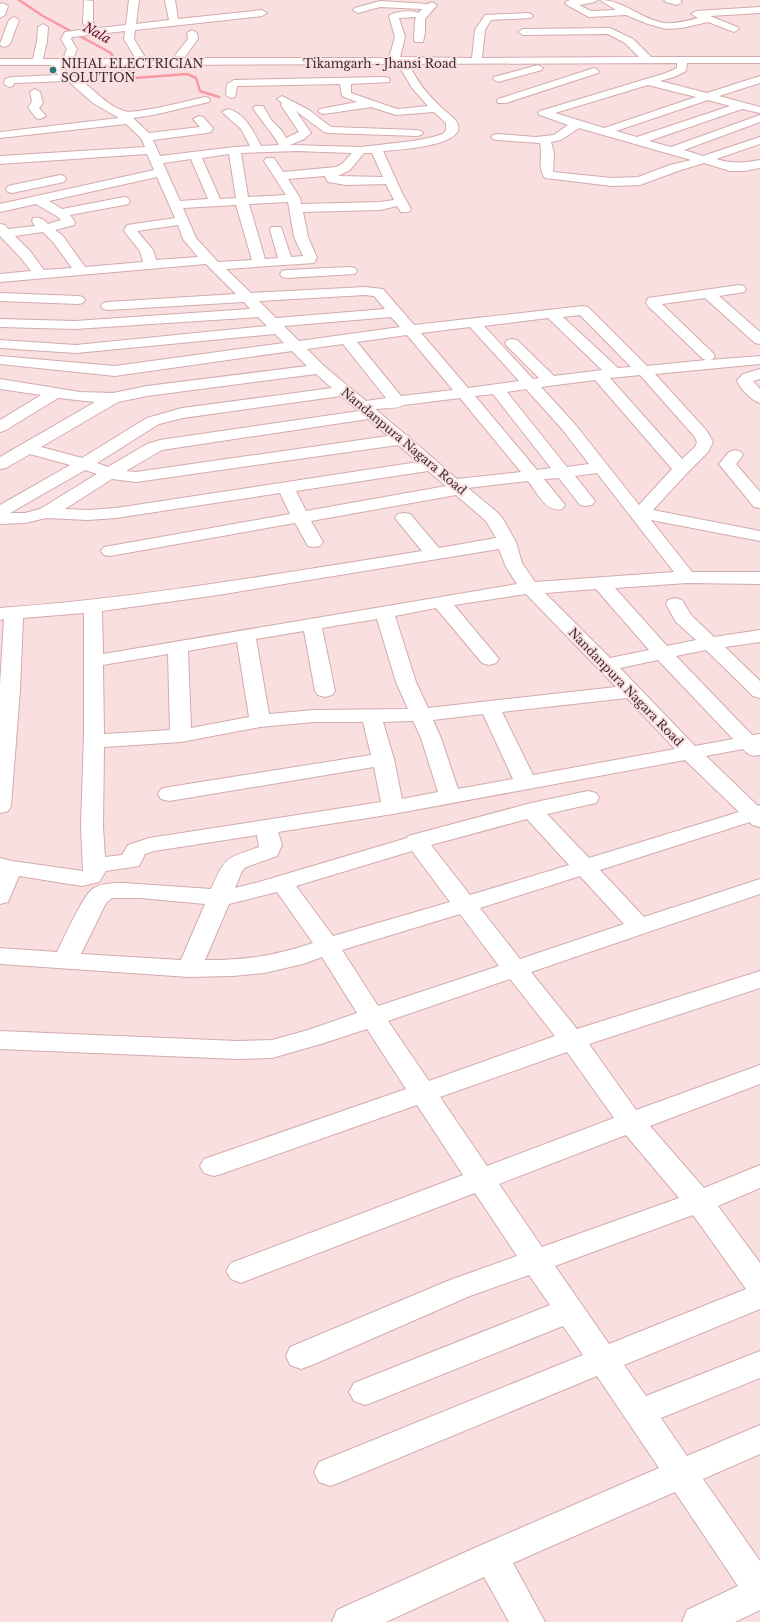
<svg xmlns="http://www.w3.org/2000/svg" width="760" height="1622" viewBox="0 0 760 1622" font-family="'Libre Baskerville',serif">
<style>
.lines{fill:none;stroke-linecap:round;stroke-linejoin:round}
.stream{stroke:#f998a1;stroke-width:2.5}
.minor-casing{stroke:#d3aaac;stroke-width:2}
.minor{fill:#fff;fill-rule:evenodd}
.poi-dot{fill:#2e7877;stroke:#fadfe1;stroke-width:1.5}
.labels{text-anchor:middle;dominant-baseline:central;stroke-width:4;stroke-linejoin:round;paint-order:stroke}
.far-poi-label{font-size:12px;fill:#3f2e2f;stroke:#fadfe1;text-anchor:start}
.far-street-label{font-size:12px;fill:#3f2e2f;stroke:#fadfe1}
.far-water-label{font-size:13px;font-style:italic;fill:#5e061e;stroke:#fadfe1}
</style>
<rect width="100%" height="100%" fill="#fadfe1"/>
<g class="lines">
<path class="stream" d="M19 0 43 16 111 53 114 59 113 65 129 68 135 78 187 74 196 78 200 91 219 97"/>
<defs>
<path id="minor" d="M84 0 93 1V22L98 28 126 25 129 0H139L136 24 169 20 165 0H175L178 19 262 10 267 13 262 16 135 30 134 39 146 59 173 58 188 39 187 33 192 30 197 33 198 39 184 58H389L395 37 389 16C394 11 413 10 419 13L422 9 380 7 358 13 353 10 355 8 380 1 428 4 432 2 437 5 425 19V33L423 42H415L414 40 415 21 416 17 399 18 405 37 400 57 472 58 475 30 485 15 528 13 531 14 533 16 531 18 491 20 485 30 482 58 639 57 625 43 608 34 523 35 518 32 523 29 610 28 633 39 651 57H760V63H687L686 71 674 77 660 81 707 93 760 76V83L719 96 760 107V113L742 109 649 141 671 147 760 115V122L684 150 703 156 760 137V144L716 159C732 164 744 163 760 160V168L744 171H730L704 163 678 171 640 185 612 186 545 178C537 167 543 157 540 143L497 140 493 139 491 137 493 135 497 134 536 137 554 135 568 125 540 115 538 113 540 111 666 73 677 68V63L409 64C416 81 429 96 442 108 446 112 452 116 456 121 473 146 395 150 383 151L402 193 411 209 409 212H401L397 206 380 210 303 212 308 237 317 258 314 263 226 269 251 293 365 287 383 289 414 325 583 306 588 307 647 366 707 360 703 359 648 306 646 303 648 298 739 285 744 286 746 289 744 292 719 296 760 332V344L755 343 705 298 662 304 713 353 715 356 713 359 710 360 760 356V364L655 374 707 431 713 442 708 452 687 473 653 510 760 531V541L651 520 692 572H760V584L687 583 615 588 667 646 696 640 676 622 666 604 668 600 675 598 682 600 691 615 714 637 760 630V642L725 647 760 681V698L753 696 706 650 676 656 752 735 760 734V755C752 757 748 755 743 749L706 756 758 806 760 805V827L752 825 750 822 600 870 644 917 760 879V894L531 972 577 1029 760 971V988L589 1044 636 1110 760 1065V1084L650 1126 704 1188 760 1165V1188L718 1206 760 1263V1309L624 1365 646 1396 760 1351V1378L661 1418 687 1456 760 1425V1454L703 1479 760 1561V1610L735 1622H682L687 1610 738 1586 675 1492 513 1563 545 1622H509L484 1577 386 1622H332L337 1610 479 1546 659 1468 597 1376 341 1482 330 1486 319 1482 314 1472 319 1462 583 1355 563 1326 376 1401 365 1405 354 1401 349 1392 354 1383 550 1305 529 1275 470 1296 312 1365 301 1369 290 1365 286 1356 290 1347 450 1280 517 1256 475 1193 251 1279 241 1283 231 1279 226 1271 231 1263 463 1175 417 1105 224 1173 214 1176 204 1173 200 1166 204 1159 406 1089 367 1029 324 1043 272 1058 237 1059 0 1049V1031L237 1041 272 1040 308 1030 357 1013 322 957 303 964 264 973 233 976 189 977 0 964V948L57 952C64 939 83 894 94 888 103 883 115 883 124 883L211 889C226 856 225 859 259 847L257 835 154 851 145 854 139 866 106 871 99 882 82 886 19 876 8 902 0 904V858L12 861 83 871 81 827 84 732V613L23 618 20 690 11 806 8 811 0 813V685L4 619 0 620V608C142 598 282 573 422 551L395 518 398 514 404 513 410 514 439 548 496 538 486 521 456 495 311 521 323 542 320 546 314 547 308 546 295 523 110 556 104 555 101 551 104 547 110 546 290 514 280 493 116 518 88 520 46 518 25 523 0 524V505L70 465 30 454 6 468 0 469V457L95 402 58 398 6 430 0 432V420L41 395 0 389V379L80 392 113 393 147 386 307 366 292 351 115 376 0 364V356L115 366 284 343 275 334 76 353 0 348V340L76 345 267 326 258 317 75 329 0 327V319L75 321 250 309 244 302 108 310 103 309 101 306 103 303 108 302 236 294 206 264 0 282V274L31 271 20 257 0 236V224L5 225 8 229 35 226 32 221 33 218C41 217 43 219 48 224L61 220 58 217 36 204 0 212V204L154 170 147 154 0 164V156L145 147 141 138 126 124 0 138V132L119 118 93 103 68 81 14 83 13 86 9 87 4 84 5 79 12 77 58 75 51 65H0V59H33L37 41 38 27 43 24 48 27 47 41 43 59H63L67 49 61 39 65 32 88 29 83 23ZM125 31 124 39 136 59H73L77 49 71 39 72 37ZM398 64 412 88 428 106 397 109 351 93V84L389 82 390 80 389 78 385 77 234 80 227 84 226 95 231 98 235 97 237 86 340 84 342 96 357 102 320 109 318 111 320 113 324 114 371 107 396 115 434 112 446 123V130L443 134 433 137 413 141 361 147 290 145 304 139 311 133 296 111 324 132 328 133 417 136 421 135 423 133 421 131 417 130 331 127 309 110 282 96 277 99 282 103 281 105 299 132 286 138 282 131 272 121 263 106H255L253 108C261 121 272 132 279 145L261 146C254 132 245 113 228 109L222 112 241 129 250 146 234 147 160 156 153 140 207 133 211 132 213 128 203 117 199 116 193 119 200 127 149 133 133 118 153 115 209 102 210 100 209 98 205 97C192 100 134 115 124 111 109 106 99 95 87 85 78 78 68 75 61 65H138L142 66 146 65ZM648 85 696 97 604 128 555 113ZM708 100 730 106 637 137 616 131ZM579 128 691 160 670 165 638 177 612 178 553 172 554 153 551 142 561 140ZM297 151 352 153 342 164 336 167 283 172 274 158H266L264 161 286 195 248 197 241 153ZM364 153H372L383 177 338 176 350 170ZM229 154 236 198 220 199 202 158ZM191 159 208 199 180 201 163 163ZM325 176 328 182 346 185 386 184 394 200 380 202 301 204 300 198 288 179ZM157 177 175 218 127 225 124 231 140 251 143 262 85 267 63 236 55 230 74 225 75 222 70 215 124 205 128 204 130 201 128 198 124 197 62 209 49 201ZM288 202 294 237 303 256 291 257 281 227H271L270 230 278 258 265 259 249 204ZM236 205 252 260 218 262 196 238 183 208ZM178 225 183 239 198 257 156 260 153 250 137 231ZM43 232 53 242 72 268 44 270 30 251 15 236ZM365 295 374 296 385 309 276 318 259 301ZM580 315 631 367 618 368 563 317ZM391 317 400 327 299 341 284 326ZM548 318 602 370 554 376 517 340 512 339 507 340 505 343 507 346 539 378 533 379 484 326ZM470 327 519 381 468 388 421 333ZM407 335 453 390 401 396 357 342ZM343 344 386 398 366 401 324 366 307 349ZM316 374 332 388 182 408 147 418 82 458 41 447 118 402 147 396ZM640 375 694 436 697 442 695 447 682 459 610 378ZM595 380 672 469 639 505 574 423 541 387ZM526 389 562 429 589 464 567 467 507 392ZM493 394 551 468 537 470 475 396ZM341 396 359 411 160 440 147 444 108 467 97 463 159 424 183 418ZM460 398 521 472 457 479 411 439 409 436 406 435 375 409C384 408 397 409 404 405ZM368 419 388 436 136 472 126 471 162 450ZM398 445 418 462 116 508 88 510 65 509 112 479 136 482ZM85 470 97 474 40 509 25 513H10ZM428 471 446 486 306 511 296 491ZM597 473 674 572 535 582 522 563 516 542 503 519 498 513 468 488 528 481C537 492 546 513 562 509L565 505 544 479 559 478 580 505 586 506 592 505 595 501 575 476ZM499 549 506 567 517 584 103 654 102 611 218 595ZM596 589 649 650 610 658 545 593ZM526 594 616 687 428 708 416 682 395 616 436 608 482 663 489 665 496 663 499 659 454 605ZM377 619 396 682 408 709 314 710 269 714 256 639 304 631 315 691 318 695 325 697 332 695 335 691 322 628ZM237 642 249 717 191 728 188 651ZM168 654 170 730 104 734 103 665ZM658 660 733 739 695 746 620 668ZM627 698 675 749 533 775 502 712ZM483 714 513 779 458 789 441 738 433 720ZM413 721 421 738 438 792 402 799 394 759 383 722ZM314 722H363L371 755 169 787 161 789 158 794 161 799 169 801 374 767 381 802 149 838 128 845 122 855 105 857 103 827 104 747 181 742 260 727ZM685 760 739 812 589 858 547 814 596 803 599 798 596 793 588 791 531 803 408 836 407 838 259 882 235 888 242 871 246 867 277 856 282 845 278 832 393 814ZM527 819 569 865 470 895 431 845ZM412 851 450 902 333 936 296 886ZM580 876 624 924 520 959 480 908ZM277 892 313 943C274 956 246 960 205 960L229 904ZM112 898H140L205 904 181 960 81 954 106 903ZM460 914 499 966 378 1006 342 950ZM510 979 555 1036 429 1081 388 1021ZM567 1052 614 1118 487 1166 440 1097ZM626 1135 679 1198 542 1247 499 1184ZM693 1215 746 1289 609 1344 555 1266Z
M571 0H597L595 2 579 5 591 11 616 10 600 0C623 0 641 19 664 23 676 24 687 21 698 18L691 14 696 11 760 7V13L710 16 737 27 739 29 734 32 708 22 682 28 666 29 648 24 626 15 589 17 567 5 565 3 567 1Z
M664 0H680L682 2 677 5 666 2Z
M3 3 8 6 5 15 0 18V4Z
M14 17 19 20 10 44 5 47 1 46 0 44 9 20Z
M538 65 543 68 542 70 498 82 493 79 494 77Z
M594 68 599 71 598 73 506 103H498L497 101 498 99Z
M35 89 40 92 43 103 39 108 46 116 40 119 36 118 28 107 32 102 30 92Z
M60 175 64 176 66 179 64 182 12 193 8 192 6 189 8 186Z
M350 267 355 268 357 271 355 274 287 278 282 277 280 274 282 271 287 270Z
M0 293 78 296 83 297 85 300 83 303 78 304 0 301Z
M760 369V379L753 381 760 389V403C751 400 740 389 737 380L743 374Z
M735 450 741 452 743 455 736 464 760 492V508L754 507 719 464 729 452Z"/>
</defs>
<use href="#minor" class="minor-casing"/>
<use href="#minor" class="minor"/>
</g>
<circle class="poi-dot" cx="53" cy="70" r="4"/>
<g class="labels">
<g class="far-poi-label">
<text x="61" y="63">NIHAL ELECTRICIAN<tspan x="61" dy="14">SOLUTION</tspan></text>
</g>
<g class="far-street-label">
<text x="380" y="63">Tikamgarh - Jhansi Road</text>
<text transform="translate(404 441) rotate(40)">Nandanpura Nagara Road</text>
<text transform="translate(626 687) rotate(46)">Nandanpura Nagara Road</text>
</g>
<g class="far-water-label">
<text transform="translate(97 33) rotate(28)">Nala</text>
</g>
</g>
</svg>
